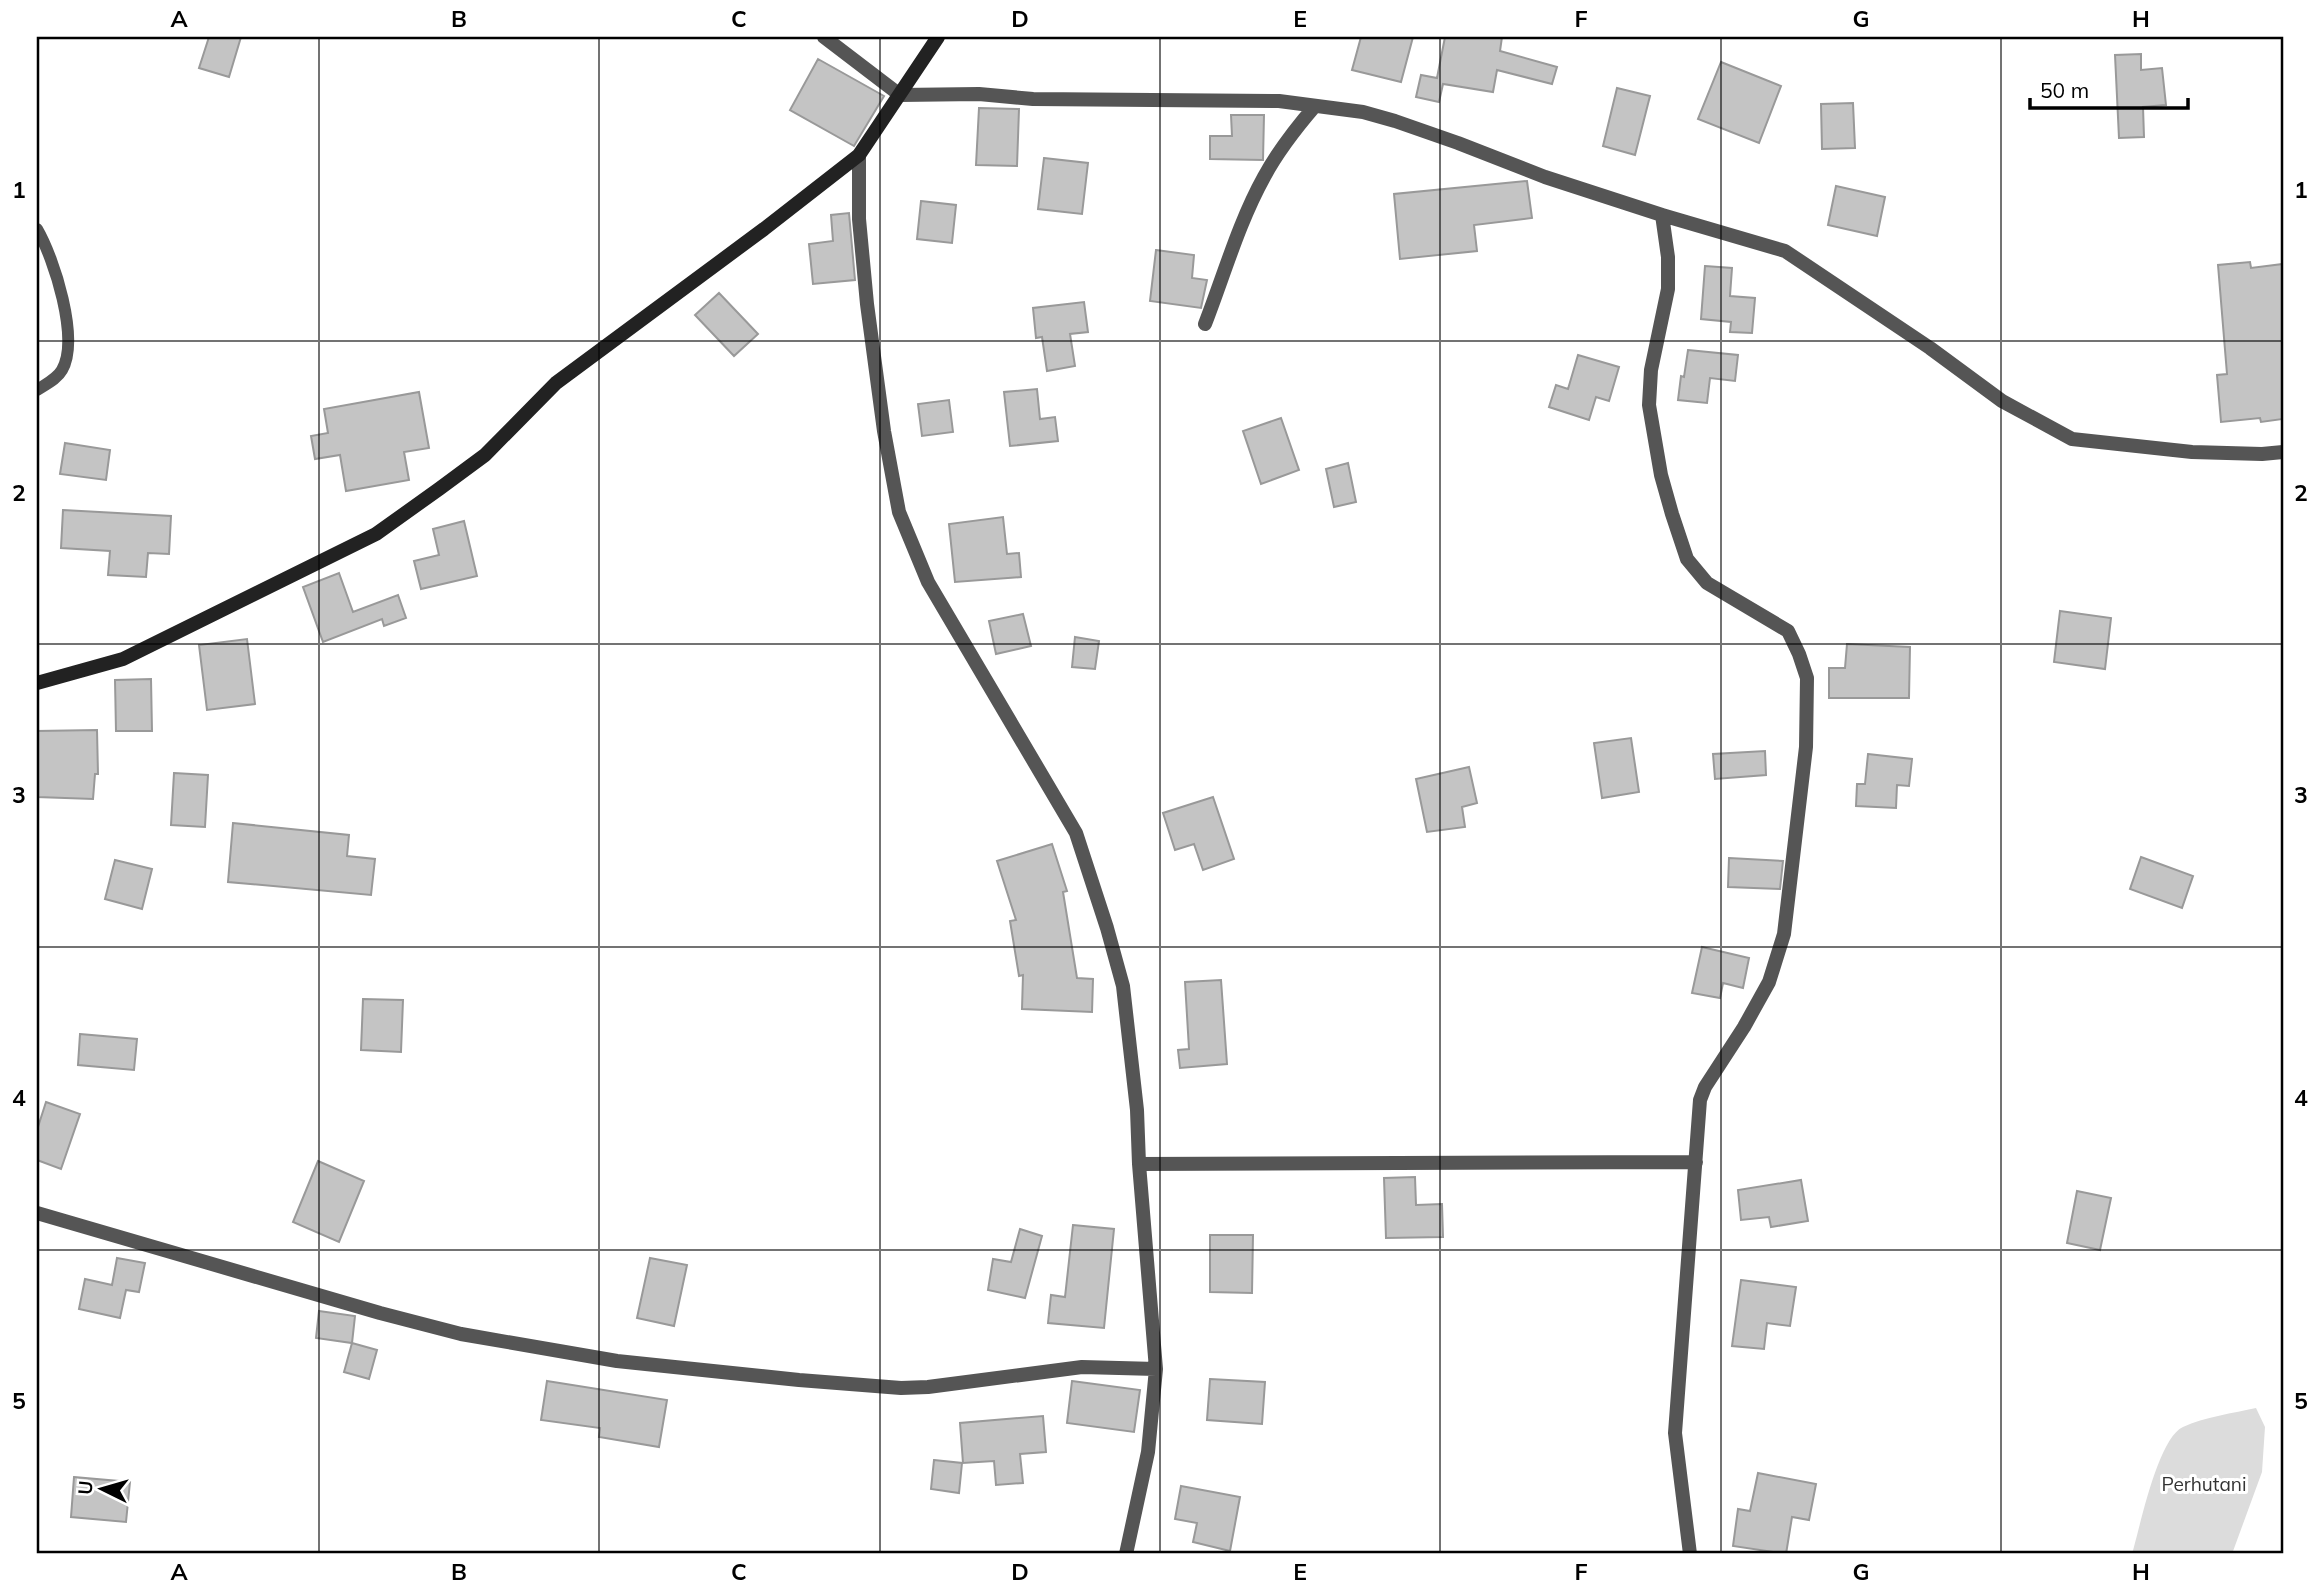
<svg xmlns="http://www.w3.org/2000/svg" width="2320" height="1591" viewBox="0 0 2320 1591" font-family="Mulish,sans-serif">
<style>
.green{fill:#dcdcdc}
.building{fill:#c4c4c4;stroke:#999;stroke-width:2}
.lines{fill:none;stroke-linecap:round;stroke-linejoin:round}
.lane{stroke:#555;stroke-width:12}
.street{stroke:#555;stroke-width:14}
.secondary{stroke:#222;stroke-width:14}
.grid{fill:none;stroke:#000;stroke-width:2;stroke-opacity:0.55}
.labels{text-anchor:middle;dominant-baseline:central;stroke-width:6;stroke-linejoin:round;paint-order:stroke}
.park-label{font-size:19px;fill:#333;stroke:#fff}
.neatline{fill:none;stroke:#000;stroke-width:2.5}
.grid-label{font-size:23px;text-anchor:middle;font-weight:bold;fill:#000}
</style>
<rect width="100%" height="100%" fill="#fff"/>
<path class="green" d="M2256 1408 2265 1427 2262 1472 2232 1554H2132C2140 1527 2158 1438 2183 1427 2204 1417 2234 1413 2256 1408Z"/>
<path class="building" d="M209 37H241L229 77 199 68Z
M1361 37H1413L1401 82 1352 70Z
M1445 37H1502L1500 51 1557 67 1552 84 1497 70 1493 92 1443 84 1439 102 1416 97 1421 75 1437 78Z
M2141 54V70L2162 68 2166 105 2143 107 2144 137 2119 138 2115 55Z
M818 59 884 96 854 146 790 110Z
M1721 62 1781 86 1759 143 1698 119Z
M1617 88 1650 96 1635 155 1603 146Z
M1853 103 1855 148 1822 149 1821 104Z
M979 108 1019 109 1017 166 976 165Z
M1231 115H1264L1263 160 1210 159V136H1232Z
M1044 158 1088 163 1082 214 1038 209Z
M1527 181 1532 218 1474 225 1477 251 1400 259 1394 194Z
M1836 186 1885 197 1877 236 1828 225Z
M921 201 956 205 952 243 917 239Z
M849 213 855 280 813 284 809 244 833 241 831 215Z
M1156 250 1194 255 1192 278 1207 280 1201 308 1150 301Z
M2250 262 2251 268 2283 264V419L2261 422 2260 418 2221 422 2217 375 2227 374 2218 265Z
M1705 266 1732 268 1730 296 1755 298 1752 333 1730 332 1731 322 1701 319Z
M719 293 758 334 734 356 695 315Z
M1084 302 1088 332 1070 334 1075 366 1047 371 1042 337 1036 338 1033 308Z
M1688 350 1738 355 1735 381 1710 378 1707 403 1678 400 1681 376 1684 377Z
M1578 355 1619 367 1609 401 1596 397 1589 420 1549 407 1556 385 1568 389Z
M1037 389 1040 419 1055 417 1058 441 1010 446 1004 392Z
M419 392 429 448 404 452 409 480 346 491 340 455 315 459 311 436 328 433 324 409Z
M949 400 953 432 922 436 918 404Z
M1281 418 1299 470 1261 484 1243 431Z
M65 443 110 450 106 480 60 474Z
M1348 463 1356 502 1334 507 1326 469Z
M63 510 171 516 169 554 148 553 146 577 108 575 110 551 61 548Z
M1003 517 1007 554 1019 553 1021 577 955 582 949 524Z
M464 521 477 576 421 589 414 561 439 555 433 529Z
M339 573 353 612 398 595 406 618 384 626 382 619 323 642 303 587Z
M2060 611 2111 618 2105 669 2054 662Z
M1023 614 1031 646 996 654 989 621Z
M1075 637 1099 641 1095 669 1072 667Z
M247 639 255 704 207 710 199 645Z
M1847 644 1910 647 1909 698H1829V668H1845Z
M151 679 152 731H116L115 680Z
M97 730 98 774H95L93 799 37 797V731Z
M1631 738 1639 792 1602 798 1594 743Z
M1765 751 1766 775 1715 779 1713 754Z
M1868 754 1912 759 1909 786 1897 785 1896 808 1856 806 1857 784H1865Z
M1469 767 1477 803 1462 807 1465 827 1427 832 1416 779Z
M174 773 208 775 205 827 171 825Z
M1213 797 1234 859 1203 870 1194 844 1175 850 1163 813Z
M233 823 349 835 347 856 375 859 371 895 228 882Z
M1052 844 1067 891 1063 892 1077 978 1093 979 1092 1012 1022 1009 1023 975 1019 976 1010 921 1016 920 997 861Z
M2141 857 2193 876 2182 908 2130 889Z
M1729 858 1783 861 1780 889 1728 887Z
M115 860 152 869 142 909 105 899Z
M1702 947 1749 958 1743 988 1723 983 1720 998 1692 993Z
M1221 980 1227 1064 1180 1068 1178 1050 1189 1049 1185 982Z
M363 999 403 1000 401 1052 361 1050Z
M80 1034 137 1039 134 1070 78 1065Z
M46 1102 80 1114 61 1169 37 1160V1130Z
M318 1161 364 1181 339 1242 293 1222Z
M1415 1177 1416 1205 1442 1204 1443 1237 1386 1238 1384 1178Z
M1801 1180 1808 1221 1771 1227 1769 1217 1741 1220 1738 1190Z
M2077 1191 2111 1198 2100 1250 2067 1243Z
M1073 1225 1114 1229 1104 1328 1048 1323 1051 1295 1065 1297Z
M1020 1229 1042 1236 1025 1298 988 1290 993 1259 1011 1262Z
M1210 1235H1253L1252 1293 1210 1292Z
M117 1258 145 1263 139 1292 126 1290 120 1318 79 1309 85 1279 112 1285Z
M650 1258 687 1265 674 1326 637 1318Z
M1741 1280 1796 1287 1790 1326 1767 1323 1764 1349 1732 1346Z
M319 1311 355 1316 352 1343 316 1338Z
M352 1343 377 1350 369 1379 344 1372Z
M1210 1379 1265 1382 1262 1424 1207 1420Z
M547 1381 667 1400 659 1447 599 1437 600 1428 541 1420Z
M1072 1381 1140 1390 1134 1432 1067 1423Z
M1043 1416 1046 1452 1020 1454 1023 1483 996 1485 994 1461 963 1463 960 1423Z
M934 1460 962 1463 959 1493 931 1489Z
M1758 1473 1816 1484 1809 1520 1792 1517 1786 1554 1733 1546 1738 1509 1750 1511Z
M74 1477 130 1482 126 1522 71 1517Z
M1181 1486 1240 1497 1230 1551 1193 1542 1197 1523 1175 1519Z"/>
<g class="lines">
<path class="lane" d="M37 229C54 258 80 339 62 370 57 379 46 384 37 390"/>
<path class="street" d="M824 37 900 95 979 94 1033 99 1279 101 1363 112 1395 121 1458 143 1545 177 1662 215 1785 251 1930 348 2002 401 2072 439 2192 452 2262 454 2283 452
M859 155V219L867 304 884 431 899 512 928 582 1076 833 1107 928 1123 986 1137 1110 1139 1164 1156 1369 1148 1452 1126 1554
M1662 215 1668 257V289L1651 370 1649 405 1661 475 1672 514 1687 559 1707 583 1788 631 1799 654 1807 678 1806 747 1784 934 1769 982 1744 1027 1705 1087 1700 1100 1675 1433 1690 1554
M1205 324C1224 275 1239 222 1264 177 1278 151 1296 128 1315 106
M1139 1164 1696 1162
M37 1213 380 1313 461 1334 617 1361 799 1380 901 1388 928 1387 1082 1367 1156 1369"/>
<path class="secondary" d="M37 683 123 659 376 534 439 489 485 455 556 383 764 229 859 155 938 37"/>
</g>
<path class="grid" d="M319 37V1554M599 37V1554M880 37V1554M1160 37V1554M1440 37V1554M1721 37V1554M2001 37V1554M37 341H2283M37 644H2283M37 947H2283M37 1250H2283"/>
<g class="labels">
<g class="park-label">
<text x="2204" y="1484">Perhutani</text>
</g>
</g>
<rect width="2320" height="1591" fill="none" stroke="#ffffff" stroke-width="77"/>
<g transform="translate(102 1489) rotate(275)" stroke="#ffffff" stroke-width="5" paint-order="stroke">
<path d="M0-5L12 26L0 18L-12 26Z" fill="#000000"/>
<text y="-10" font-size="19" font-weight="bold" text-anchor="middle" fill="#000000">U</text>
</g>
<path d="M2030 98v10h158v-10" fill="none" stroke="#000000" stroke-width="3.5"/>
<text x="2040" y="98" font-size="21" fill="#000000" stroke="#ffffff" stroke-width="5" paint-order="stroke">50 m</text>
<rect x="38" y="38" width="2244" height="1514" class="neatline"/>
<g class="grid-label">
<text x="179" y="27">A</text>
<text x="459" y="27">B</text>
<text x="739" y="27">C</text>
<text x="1020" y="27">D</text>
<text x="1300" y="27">E</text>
<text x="1581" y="27">F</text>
<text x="1861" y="27">G</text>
<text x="2141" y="27">H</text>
<text x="19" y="198">1</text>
<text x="2301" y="198">1</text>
<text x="19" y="501">2</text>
<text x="2301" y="501">2</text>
<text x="19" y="803">3</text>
<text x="2301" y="803">3</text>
<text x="19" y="1106">4</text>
<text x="2301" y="1106">4</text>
<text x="19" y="1409">5</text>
<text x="2301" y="1409">5</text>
<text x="179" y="1580">A</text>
<text x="459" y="1580">B</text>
<text x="739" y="1580">C</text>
<text x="1020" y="1580">D</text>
<text x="1300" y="1580">E</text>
<text x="1581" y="1580">F</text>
<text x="1861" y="1580">G</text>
<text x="2141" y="1580">H</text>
</g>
</svg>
